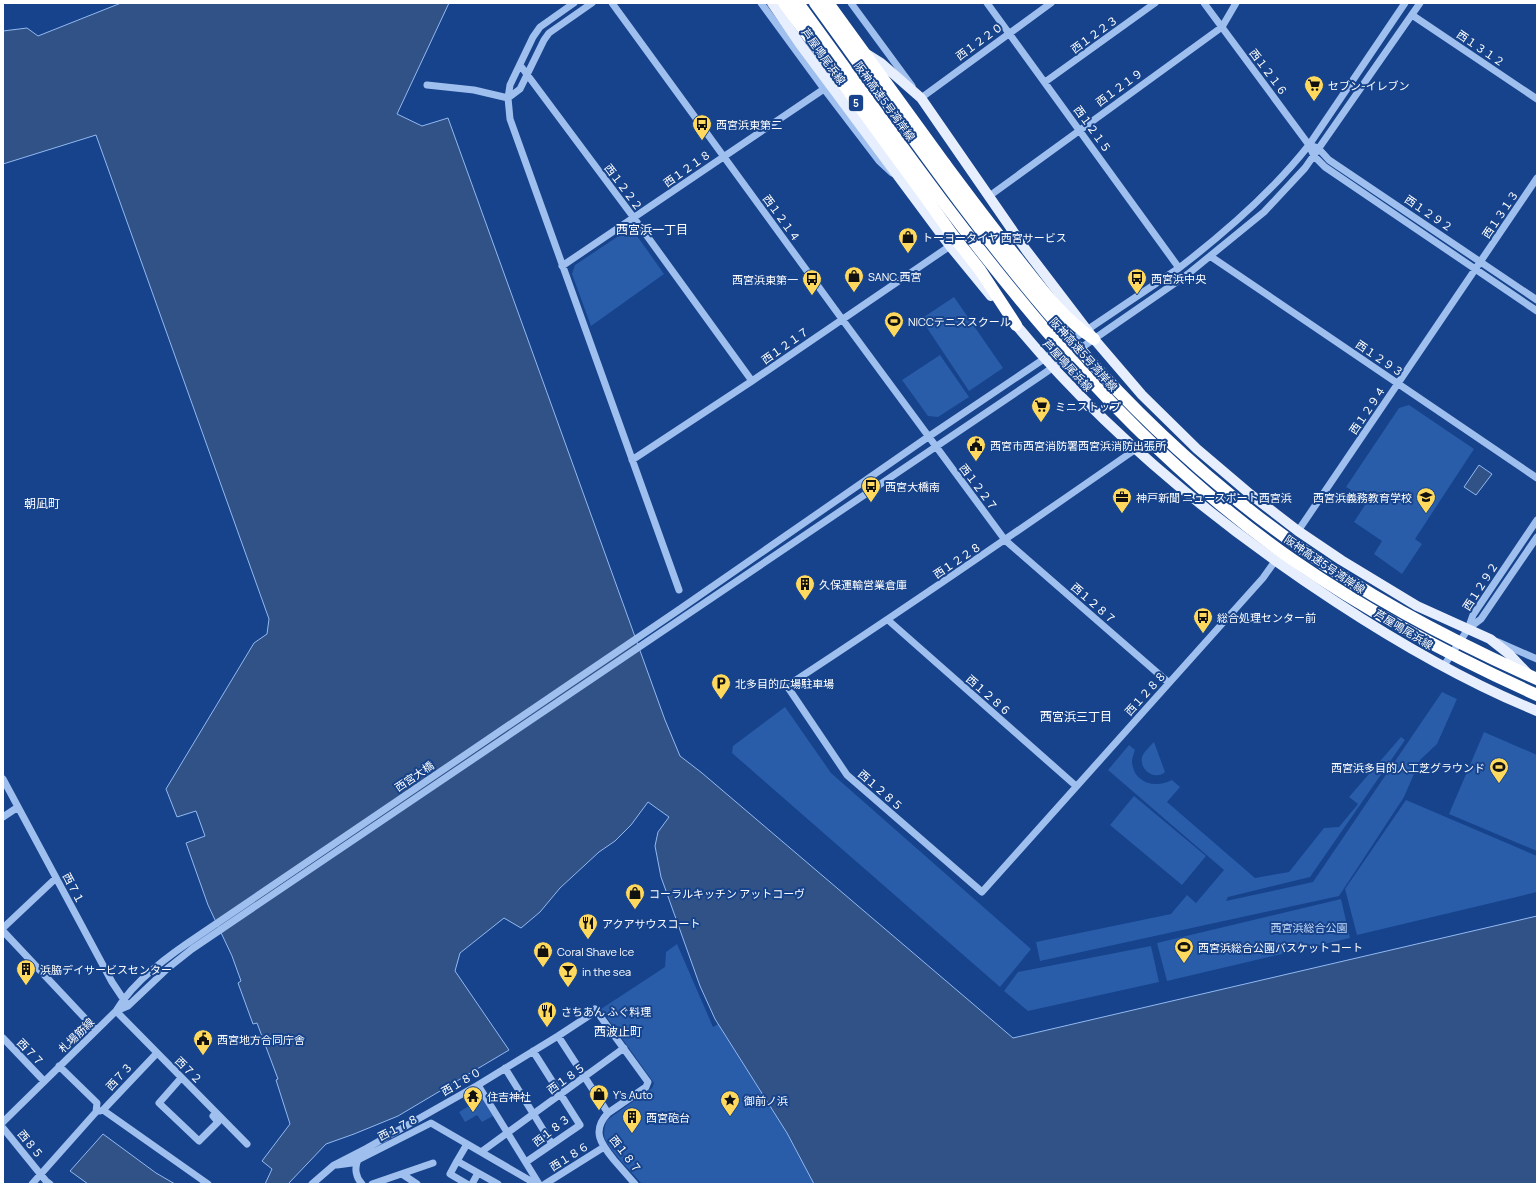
<svg xmlns="http://www.w3.org/2000/svg" width="1540" height="1187" viewBox="0 0 1540 1187" font-family="Manrope,'Noto Sans JP',sans-serif">
<style>
.green{fill:#295ca9}
.water{fill:#315287;stroke:#92b9f2}
.lines{fill:none;stroke-linecap:round;stroke-linejoin:round}
.minor{stroke:#9fbfef;stroke-width:7}
.major{stroke:#e7efff;stroke-width:10}
.highway{stroke:#fff;stroke-width:12}
.highway-bridge{stroke:#fff;stroke-width:12}
.labels{text-anchor:middle;dominant-baseline:central;stroke-width:4;stroke-linejoin:round;paint-order:stroke}
.shield{fill:#16438b;stroke:#b9c7dc;stroke-width:1}
.shield-label{font-size:10px;font-weight:bold;fill:#fff}
.street-label{font-size:11px;fill:#fff;stroke:#16438b}
.poi-label{font-size:11px;fill:#fff;stroke:#16438b;text-anchor:start}
.park-label{font-size:11px;fill:#c5dbfb;stroke:#16438b}
.neighbourhood-label{font-size:12px;fill:#fff;stroke:#16438b}
</style>
<rect width="100%" height="100%" fill="#16438b"/>
<path class="green" d="M626 231 635 233 664 274 591 326 572 274 575 265Z
M954 297 1003 368 969 391 921 319Z
M940 355 969 397 938 417 928 416 902 380Z
M1409 405 1474 449 1415 539 1422 544 1402 574 1374 554 1382 541 1354 522 1365 505 1349 494 1351 490 1346 487 1399 408Z
M1442 692 1457 699 1437 744 1420 760 1404 797 1339 896 1040 961 1036 942 1171 914 1187 895 1196 903 1224 870 1108 770 1129 745 1135 750C1134 753 1132 758 1132 762 1134 783 1155 789 1172 780L1180 787 1167 802 1255 878 1289 872 1324 828 1339 827 1358 804 1349 797 1401 737 1405 740 1310 877 1228 897 1226 901 1313 882Z
M785 707 831 773 1031 949 1000 987 732 753 733 746Z
M1484 732 1537 755V851L1449 814Z
M1154 742 1165 772C1155 781 1139 770 1142 757 1144 752 1150 746 1154 742Z
M1134 796 1206 856 1182 885 1110 825Z
M1406 800 1537 856V892L1357 935 1345 889Z
M1341 899 1350 938 1167 981 1157 943Z
M677 944 713 1027 718 1024 787 1133 814 1184H642C634 1174 605 1147 604 1135 604 1130 605 1125 607 1120L652 1088 654 1083 601 1009 665 967 666 952Z
M1151 946 1159 982 1028 1011 1004 991 1018 972Z
M478 1090 493 1116 482 1122 477 1115 465 1122 459 1112 469 1106 464 1098Z"/>
<path class="water" d="M121 3H449L397 114 422 126 448 118 665 720 680 756 702 773 1013 1038 1537 916V1184H814L787 1133 715 1019 700 986 661 877 655 846 658 832 669 817 648 802 631 825 615 841 599 852 560 888 540 912 521 928 504 918 460 953 455 971 509 1050 398 1116 354 1134 326 1144 288 1184H265L272 1169 262 1161 290 1124 276 1080 278 1079 257 1023 253 1024 238 983 241 981 232 956 208 905 186 843 205 836 196 811 177 817 166 789 254 643 267 634 269 619 96 135 3 164V31L27 28 38 36Z
M1479 465 1492 474 1476 495 1464 487Z
M103 1134 156 1173 175 1184H88L70 1171Z"/>
<g class="lines">
<path class="minor" d="M574 3 540 27 533 37 510 85 508 98 510 119 679 590
M612 3 842 319 1005 540 1169 683
M761 3 824 89 879 161 892 173
M851 3 912 86
M987 3 1179 268
M1204 3 1309 145 1314 156 1325 167 1537 311
M1412 15 1537 99
M520 65 634 218 752 381
M1045 82 1155 3
M427 85 474 90 508 98
M918 95 921 98 1051 3
M508 98 520 89 544 40 549 33 592 3
M1315 147 1319 149 1329 160 1537 300
M988 197 1222 27 1236 3
M1210 256 1537 478
M562 266 824 89
M1136 449C1021 529 905 609 787 686L847 775 982 892 1263 578 1275 561
M632 460 752 381 950 246
M1298 531 1537 178
M888 620 1076 786
M1468 629 1481 619 1537 537
M1498 642 1537 659
M1443 667 1468 629 1473 615 1537 520
M3 779 112 982 126 1003
M3 817 18 807
M3 928 56 878
M3 931 96 1030
M116 1011C134 980 171 954 201 934L680 609 928 437 1179 268C1226 232 1272 192 1309 145L1405 3
M116 1011 247 1144
M558 1036 608 1113
M3 1038 44 1081
M59 1066 97 1103 96 1112
M505 1068 552 1144
M181 1078 159 1103 199 1141 218 1122 213 1116
M478 1085 539 1184
M103 1110 208 1184
M100 1111 103 1110 157 1053
M3 1122 116 1011 128 1006 168 968 192 949 1039 377 1188 274 1264 212 1305 168 1420 3
M3 1128 46 1181 50 1184
M467 1144 457 1161 498 1184
M481 1152 624 1048
M358 1160C354 1168 356 1178 362 1184
M457 1161 450 1174 467 1184
M526 1162 580 1125 533 1051
M337 1165 352 1163 431 1123 536 1184
M402 1174 417 1184
M32 1184 96 1112
M312 1184 334 1165 367 1148 478 1085 558 1036 590 1015 595 1009 648 1082 646 1087 608 1113C591 1131 601 1144 614 1160 621 1168 628 1176 635 1184
M372 1184 433 1163
M472 1184 478 1173
M545 1184 604 1147"/>
<path class="major" d="M772 3 800 44 950 246 991 296
M865 53 881 63 921 98 1026 250 1094 339 1142 395 1197 449 1250 494 1298 531 1341 560 1417 606 1490 639 1509 654 1528 674
M1012 320C1103 431 1217 524 1336 602 1400 644 1466 682 1537 711"/>
<path class="highway" d="M945 164C968 195 992 227 1017 258 1040 287 1062 318 1094 339
M929 202 951 233 980 270 1016 325"/>
<path class="highway-bridge" d="M784 3 929 202
M798 3C945 205 1085 415 1293 560 1371 614 1451 656 1537 695
M815 3C899 118 980 238 1075 344 1141 420 1217 489 1299 547 1373 600 1454 642 1537 679
M828 3 945 164"/>
</g>
<defs>
<symbol id="supermarket-pin" viewBox="-11 -11 22 30"><path d="M0 17L-7.5 6A9.5 9.5 0 1 1 7.5 6Z" fill="#ffd95d" stroke="#16438b"/><path d="M-6-5.5h2.5l.6 2H6L4.5 2H-2.5L-4.4-4H-6ZM-1.5 3.2a1.3 1.3 0 1 0 .1 0ZM3 3.2a1.3 1.3 0 1 0 .1 0Z" fill="#111"/></symbol>
<symbol id="bus-pin" viewBox="-11 -11 22 30"><path d="M0 17L-7.5 6A9.5 9.5 0 1 1 7.5 6Z" fill="#ffd95d" stroke="#16438b"/><path d="M-5-6H5V4H4V6H2V4H-2V6H-4V4H-5ZM-3.5-4V0h7V-4ZM-3.5 1.2v1.5H-2V1.2ZM2 1.2v1.5H3.5V1.2Z" fill="#111"/></symbol>
<symbol id="shop-pin" viewBox="-11 -11 22 30"><path d="M0 17L-7.5 6A9.5 9.5 0 1 1 7.5 6Z" fill="#ffd95d" stroke="#16438b"/><path d="M-5-2.5h2.3a2.7 3.5 0 0 1 5.4 0H5L5.5 6h-11ZM-1.5-2.5h3a1.5 2.3 0 0 0-3 0Z" fill="#111"/></symbol>
<symbol id="stadium-pin" viewBox="-11 -11 22 30"><path d="M0 17L-7.5 6A9.5 9.5 0 1 1 7.5 6Z" fill="#ffd95d" stroke="#16438b"/><path d="M0-5a6.5 5 0 1 0 0 10a6.5 5 0 1 0 0-10ZM-3.5-1.8h7v3.6h-7Z" fill="#111"/></symbol>
<symbol id="civic-pin" viewBox="-11 -11 22 30"><path d="M0 17L-7.5 6A9.5 9.5 0 1 1 7.5 6Z" fill="#ffd95d" stroke="#16438b"/><path d="M-.6-6.5H3V-4.5H.6V-3L4-1V1h2V6H-6V1h2V-1L-.6-3ZM-1.2 2.5V6h2.4V2.5Z" fill="#111"/></symbol>
<symbol id="office-pin" viewBox="-11 -11 22 30"><path d="M0 17L-7.5 6A9.5 9.5 0 1 1 7.5 6Z" fill="#ffd95d" stroke="#16438b"/><path d="M-6-3h4V-5.5h4V-3h4V5H-6ZM-1-4.5V-3h2v-1.5ZM-6 0V1H6V0Z" fill="#111"/></symbol>
<symbol id="school-pin" viewBox="-11 -11 22 30"><path d="M0 17L-7.5 6A9.5 9.5 0 1 1 7.5 6Z" fill="#ffd95d" stroke="#16438b"/><path d="M0-5L7-2L0 1L-7-2ZM-4 1L0 2.5L4 1V4Q0 6-4 4Z" fill="#111"/></symbol>
<symbol id="building-pin" viewBox="-11 -11 22 30"><path d="M0 17L-7.5 6A9.5 9.5 0 1 1 7.5 6Z" fill="#ffd95d" stroke="#16438b"/><path d="M-4-6H4V6H1V3H-1V6H-4ZM-2.5-4.3h1.7v1.8h-1.7ZM.8-4.3h1.7v1.8H.8ZM-2.5-1h1.7V.8h-1.7ZM.8-1h1.7V.8H.8Z" fill="#111"/></symbol>
<symbol id="parking-pin" viewBox="-11 -11 22 30"><path d="M0 17L-7.5 6A9.5 9.5 0 1 1 7.5 6Z" fill="#ffd95d" stroke="#16438b"/><path d="M-3.5-5.5H1a3.5 3.5 0 0 1 0 7H-1V5.5H-3.5ZM-1-3.4V-.6H.8a1.4 1.4 0 0 0 0-2.8Z" fill="#111"/></symbol>
<symbol id="restaurant-pin" viewBox="-11 -11 22 30"><path d="M0 17L-7.5 6A9.5 9.5 0 1 1 7.5 6Z" fill="#ffd95d" stroke="#16438b"/><path d="M-5-6h1v4h1v-4h1v4h1v-4h1v5L-1.5 .5V6h-2V.5L-5-1ZM5-6V6H3V1.5H1.5Q1.5-4 5-6Z" fill="#111"/></symbol>
<symbol id="bar-pin" viewBox="-11 -11 22 30"><path d="M0 17L-7.5 6A9.5 9.5 0 1 1 7.5 6Z" fill="#ffd95d" stroke="#16438b"/><path d="M-6-5H6L.8 .8V4.5H3.5V6h-7V4.5H-.8V.8Z" fill="#111"/></symbol>
<symbol id="temple-pin" viewBox="-11 -11 22 30"><path d="M0 17L-7.5 6A9.5 9.5 0 1 1 7.5 6Z" fill="#ffd95d" stroke="#16438b"/><path d="M0-6L5-2H3V0L6.5 2.5H4V6H1.5V3h-3V6H-4V2.5H-6.5L-3 0V-2H-5Z" fill="#111"/></symbol>
<symbol id="sight-pin" viewBox="-11 -11 22 30"><path d="M0 17L-7.5 6A9.5 9.5 0 1 1 7.5 6Z" fill="#ffd95d" stroke="#16438b"/><path d="M0-6L1.8-2.2L6-1.7L2.9 1.2L3.7 5.4L0 3.3L-3.7 5.4L-2.9 1.2L-6-1.7L-1.8-2.2Z" fill="#111"/></symbol>
</defs>
<g fill-rule="evenodd">
<use href="#supermarket-pin" x="1303" y="74" width="22" height="30"/>
<use href="#bus-pin" x="691" y="113" width="22" height="30"/>
<use href="#shop-pin" x="897" y="226" width="22" height="30"/>
<use href="#shop-pin" x="843" y="265" width="22" height="30"/>
<use href="#bus-pin" x="1126" y="267" width="22" height="30"/>
<use href="#bus-pin" x="801" y="268" width="22" height="30"/>
<use href="#stadium-pin" x="883" y="310" width="22" height="30"/>
<use href="#supermarket-pin" x="1030" y="395" width="22" height="30"/>
<use href="#civic-pin" x="965" y="434" width="22" height="30"/>
<use href="#bus-pin" x="860" y="475" width="22" height="30"/>
<use href="#office-pin" x="1111" y="486" width="22" height="30"/>
<use href="#school-pin" x="1415" y="486" width="22" height="30"/>
<use href="#building-pin" x="794" y="573" width="22" height="30"/>
<use href="#bus-pin" x="1192" y="606" width="22" height="30"/>
<use href="#parking-pin" x="710" y="672" width="22" height="30"/>
<use href="#stadium-pin" x="1488" y="756" width="22" height="30"/>
<use href="#shop-pin" x="624" y="882" width="22" height="30"/>
<use href="#restaurant-pin" x="577" y="912" width="22" height="30"/>
<use href="#stadium-pin" x="1173" y="936" width="22" height="30"/>
<use href="#shop-pin" x="532" y="940" width="22" height="30"/>
<use href="#building-pin" x="15" y="958" width="22" height="30"/>
<use href="#bar-pin" x="557" y="960" width="22" height="30"/>
<use href="#restaurant-pin" x="536" y="1000" width="22" height="30"/>
<use href="#civic-pin" x="192" y="1028" width="22" height="30"/>
<use href="#shop-pin" x="588" y="1083" width="22" height="30"/>
<use href="#temple-pin" x="462" y="1085" width="22" height="30"/>
<use href="#sight-pin" x="719" y="1089" width="22" height="30"/>
<use href="#building-pin" x="621" y="1106" width="22" height="30"/>
</g>
<g class="labels">
<rect class="shield" x="849" y="95" width="14" height="16" rx="3"/>
<g class="shield-label">
<text x="856" y="103">5</text>
</g>
<g class="street-label">
<text transform="translate(1094 34) rotate(-36)">西１２２３</text>
<text transform="translate(979 41) rotate(-36)">西１２２０</text>
<text transform="translate(1481 48) rotate(34)">西１３１２</text>
<text transform="translate(824 56) rotate(54)">芦屋鳴尾浜線</text>
<text transform="translate(1269 72) rotate(53)">西１２１６</text>
<text transform="translate(1119 87) rotate(-36)">西１２１９</text>
<text transform="translate(885 101) rotate(54)">阪神高速5号湾岸線</text>
<text transform="translate(1093 129) rotate(54)">西１２１５</text>
<text transform="translate(687 168) rotate(-35)">西１２１８</text>
<text transform="translate(624 187) rotate(53)">西１２２２</text>
<text transform="translate(1429 213) rotate(34)">西１２９２</text>
<text transform="translate(1500 214) rotate(-56)">西１３１３</text>
<text transform="translate(782 218) rotate(54)">西１２１４</text>
<text transform="translate(785 345) rotate(-35)">西１２１７</text>
<text transform="translate(1084 354) rotate(48)">阪神高速5号湾岸線</text>
<text transform="translate(1380 358) rotate(34)">西１２９３</text>
<text transform="translate(1068 365) rotate(47)">芦屋鳴尾浜線</text>
<text transform="translate(1367 410) rotate(-56)">西１２９４</text>
<text transform="translate(979 487) rotate(53)">西１２２７</text>
<text transform="translate(957 560) rotate(-34)">西１２２８</text>
<text transform="translate(1325 564) rotate(34)">阪神高速5号湾岸線</text>
<text transform="translate(1480 586) rotate(-57)">西１２９２</text>
<text transform="translate(1094 603) rotate(41)">西１２８７</text>
<text transform="translate(1404 629) rotate(31)">芦屋鳴尾浜線</text>
<text transform="translate(1145 693) rotate(-48)">西１２８８</text>
<text transform="translate(989 695) rotate(41)">西１２８６</text>
<text transform="translate(414 776) rotate(-34)">西宮大橋</text>
<text transform="translate(881 790) rotate(41)">西１２８５</text>
<text transform="translate(74 888) rotate(62)">西７１</text>
<text transform="translate(76 1035) rotate(-44)">札場筋線</text>
<text transform="translate(31 1052) rotate(46)">西７７</text>
<text transform="translate(189 1070) rotate(45)">西７２</text>
<text transform="translate(119 1076) rotate(-47)">西７３</text>
<text transform="translate(566 1078) rotate(-36)">西１８５</text>
<text transform="translate(461 1081) rotate(-30)">西１８０</text>
<text transform="translate(398 1127) rotate(-27)">西１７８</text>
<text transform="translate(551 1130) rotate(-38)">西１８３</text>
<text transform="translate(31 1144) rotate(51)">西８５</text>
<text transform="translate(626 1154) rotate(52)">西１８７</text>
<text transform="translate(569 1156) rotate(-32)">西１８６</text>
</g>
<g class="poi-label">
<text x="1328" y="85">セブン-イレブン</text>
<text x="716" y="124">西宮浜東第二</text>
<text x="922" y="237">トーヨータイヤ 西宮サービス</text>
<text x="868" y="276">SANC.西宮</text>
<text x="1151" y="278">西宮浜中央</text>
<text x="798" y="279" text-anchor="end">西宮浜東第一</text>
<text x="908" y="321">NICCテニススクール</text>
<text x="1055" y="406">ミニストップ</text>
<text x="990" y="445">西宮市西宮消防署西宮浜消防出張所</text>
<text x="885" y="486">西宮大橋南</text>
<text x="1136" y="497">神戸新聞 ニュースポート西宮浜</text>
<text x="1412" y="497" text-anchor="end">西宮浜義務教育学校</text>
<text x="819" y="584">久保運輸営業倉庫</text>
<text x="1217" y="617">総合処理センター前</text>
<text x="735" y="683">北多目的広場駐車場</text>
<text x="1485" y="767" text-anchor="end">西宮浜多目的人工芝グラウンド</text>
<text x="649" y="893">コーラルキッチン アットコーヴ</text>
<text x="602" y="923">アクアサウスコート</text>
<text x="1198" y="947">西宮浜総合公園バスケットコート</text>
<text x="557" y="951">Coral Shave Ice</text>
<text x="40" y="969">浜脇デイサービスセンター</text>
<text x="582" y="971">in the sea</text>
<text x="561" y="1011">さちあん ふぐ料理</text>
<text x="217" y="1039">西宮地方合同庁舎</text>
<text x="613" y="1094">Y's Auto</text>
<text x="487" y="1096">住吉神社</text>
<text x="744" y="1100">御前ノ浜</text>
<text x="646" y="1117">西宮砲台</text>
</g>
<g class="park-label">
<text x="1309" y="927">西宮浜総合公園</text>
</g>
<g class="neighbourhood-label">
<text x="652" y="229">西宮浜一丁目</text>
<text x="42" y="503">朝凪町</text>
<text x="1076" y="716">西宮浜三丁目</text>
<text x="618" y="1031">西波止町</text>
</g>
</g>
<rect width="1540" height="1187" fill="none" stroke="#ffffff" stroke-width="8"/>
</svg>
